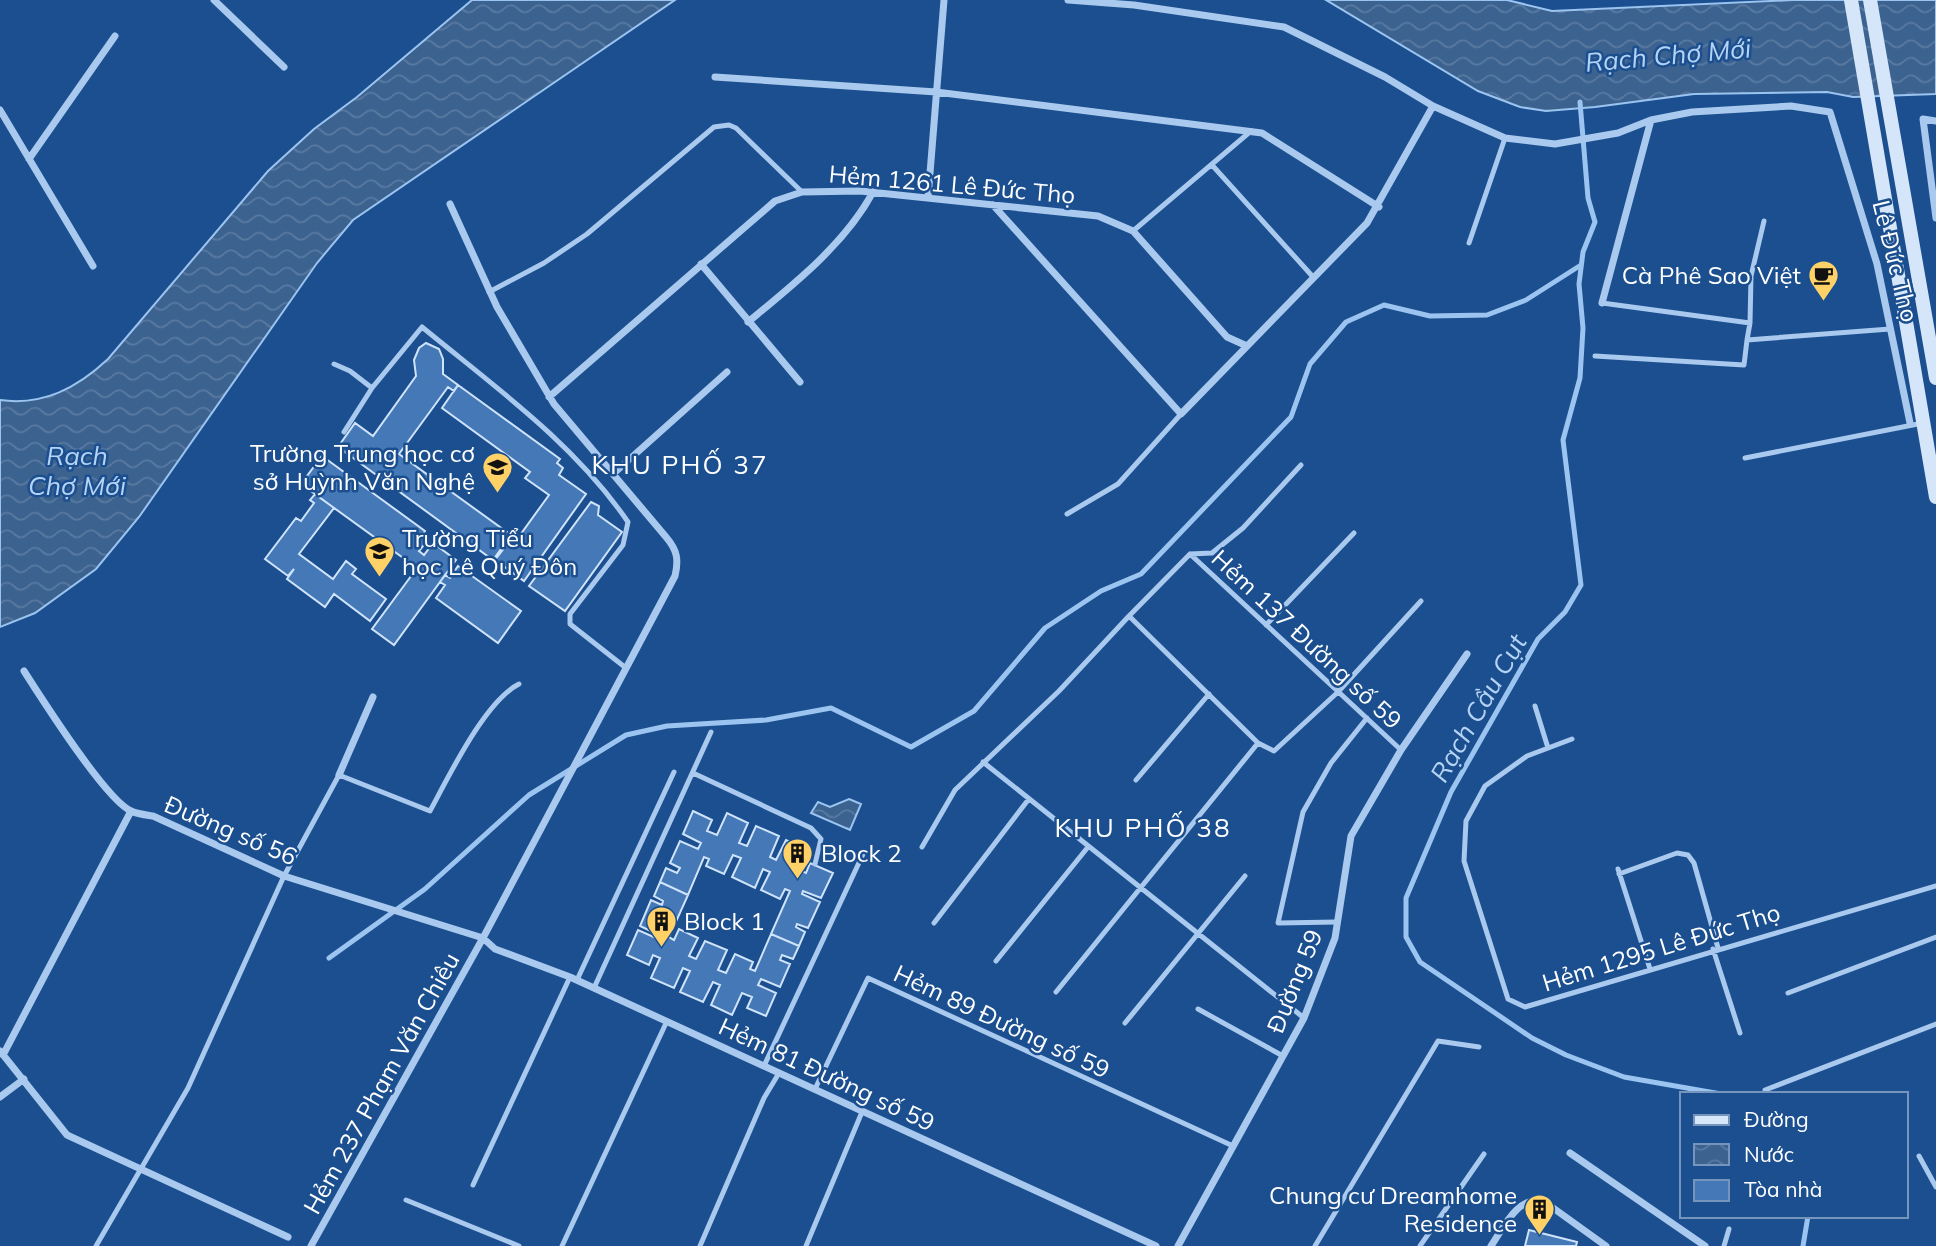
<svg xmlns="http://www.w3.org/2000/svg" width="1936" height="1246" viewBox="0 0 1936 1246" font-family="Mulish,sans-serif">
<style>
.water{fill:url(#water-waves);stroke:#9cc4f0;stroke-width:2}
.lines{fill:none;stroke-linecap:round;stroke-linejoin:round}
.stream{stroke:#9cc4f0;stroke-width:5}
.building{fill:#4478b7;stroke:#cfe3fa;stroke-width:2}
.lane{stroke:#a9c9ee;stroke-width:5}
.street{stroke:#a9c9ee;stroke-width:7}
.secondary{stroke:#d6e6fa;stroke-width:14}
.labels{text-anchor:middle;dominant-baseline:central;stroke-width:5;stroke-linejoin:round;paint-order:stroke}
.street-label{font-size:24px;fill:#fff;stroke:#1b4f8f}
.poi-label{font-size:24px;fill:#fff;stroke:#1b4f8f;text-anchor:end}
.water-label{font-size:26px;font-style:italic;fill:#b5d3f5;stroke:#1b4f8f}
.neighbourhood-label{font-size:26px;letter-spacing:2px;fill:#fff;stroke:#1b4f8f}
</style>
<defs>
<pattern id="water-waves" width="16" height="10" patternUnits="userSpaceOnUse" patternTransform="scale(1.75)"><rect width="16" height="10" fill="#3c6290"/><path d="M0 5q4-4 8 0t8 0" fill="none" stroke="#597aa1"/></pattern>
</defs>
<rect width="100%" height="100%" fill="#1b4f8f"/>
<path class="water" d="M472 0H675L353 220 317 263 139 517 96 569 35 613 0 627V400C43 406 77 388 108 359L268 171 314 129 357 97Z
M1326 0H1507L1552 11 1793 0H1936V94L1853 97 1827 92 1694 94 1595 107 1546 111 1520 107 1478 91Z
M849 799 861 804 850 830 811 813 818 802 830 807Z"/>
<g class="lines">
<path class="stream" d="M1580 102 1588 198 1595 222 1583 252 1579 284 1583 328 1580 378 1563 440 1581 585 1565 612 1538 639 1451 792 1406 898V937L1420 962 1532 1038 1566 1055 1624 1077 1721 1094
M329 958 425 889 529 795 626 735 667 726 766 720 831 708 911 747 974 711 1045 628 1101 591 1141 574 1291 417 1310 364 1346 322 1384 305 1430 316 1487 315 1526 300 1581 265
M1803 1246 1808 1216"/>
</g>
<path class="building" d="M426 343 439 349 443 359V374L458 385 454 391 448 387 399 454 511 535 493 560 338 447 355 423 373 436 416 376 414 360 419 348Z
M458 385 560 459 557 463 563 468 559 475 586 494 524 581 495 560 511 539 515 542 549 495 525 478 530 472 442 408Z
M322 456 425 531 422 536 428 540 419 551 424 555 433 543 456 560 394 645 372 629 417 568 301 484Z
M315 494 334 508 299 554 333 579 346 561 356 569 352 574 386 599 370 621 334 594 325 607 287 579 294 569 288 576 265 559 296 518 301 521 314 503 310 500Z
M591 502 599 506 598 515 622 532 565 611 529 586Z
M458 566 521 611 498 643 436 598 445 585 440 582 445 575 450 578Z
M693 811 712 820 707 831 717 835 727 813 748 823 739 843 747 846 756 826 779 836 770 857 776 860 786 840 808 850 799 870 806 873 810 863 833 873 821 898 803 891 802 894 820 902 808 928 797 924 796 927 805 932 799 946 771 934 790 891 785 889 780 899 761 890 770 872 763 869 755 888 732 877 741 858 733 855 724 874 706 866 709 859 704 857 688 895 660 882 666 868 677 873 680 868 670 863 680 841 698 849 701 843 683 834Z
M660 882 688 895 669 937 674 940 679 929 698 938 689 956 696 959 705 941 727 950 718 970 726 973 735 954 753 962 750 969 755 971 771 934 799 946 793 959 782 955 780 960 790 964 780 987 761 979 758 985 776 993 766 1016 747 1008 752 997 742 993 732 1015 711 1005 720 985 713 982 703 1002 680 992 690 971 683 968 674 988 651 978 660 958 653 955 649 965 627 955 638 930 656 938 657 934 640 926 651 900 662 905 663 901 654 896Z
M1529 1230 1577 1242 1576 1246H1525Z"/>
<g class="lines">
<path class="lane" d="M1212 165 1314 278
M1133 231 1251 131
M1469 243 1505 138
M489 292 544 263 587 234 714 127 729 125 736 128 802 192
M1602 303 1750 323 1747 340
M1750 323 1751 276 1764 221
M1595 356 1744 365 1747 340 1890 329
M334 364 350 371 372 388 422 327C495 387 574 443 628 522L623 545 570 614V624L626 668
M344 432 372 388
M1745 458 1923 423
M1301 465 1243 528 1212 553 1190 554 1129 616 1258 743 1274 751 1338 692 1421 601
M1067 514 1118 484 1181 414
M1190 554 1401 750
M1266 625 1354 533
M1535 706 1548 748
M1572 739 1527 756 1485 786 1466 821 1464 861 1508 999 1525 1007 1936 886
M983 762 1304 1018
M693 773 811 828 821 839 815 864
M1136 780 1209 694
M922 847 955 790 1059 691 1129 616
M1618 869 1650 969
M1619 874 1677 853 1688 855 1694 863 1718 948
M1337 922 1278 923 1303 812 1331 763 1367 718
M934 923 1028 800
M1713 949 1740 1033
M996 961 1088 847
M577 980 674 772
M594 988 711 732
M1056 992 1258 743
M1788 993 1936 937
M1198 1009 1283 1056
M1125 1023 1245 876
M764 1066 864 852
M815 1089 868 978 1233 1146
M1765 1090 1936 1024
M1919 1156 1936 1187
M473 1185 570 977
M406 1200 519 1246
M96 1246 188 1088 284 876 339 775 430 811C449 776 485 701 519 684
M562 1246 667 1021
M700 1246 764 1098 779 1073
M806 1246 862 1112
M1315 1246 1438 1041 1479 1047
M1420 1246 1484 1154
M1724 1246 1729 1229"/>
<path class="street" d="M214 0 284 67
M1068 0 1134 5 1284 27 1385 77 1433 106 1505 138 1555 144 1618 133 1651 120 1692 112 1791 106 1830 112 1877 264 1910 423
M715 77 936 92 1262 133 1379 207
M0 110 93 266
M1936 121 1923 119 1936 218
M29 159 115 36
M928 198 944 0
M993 205 1181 414 1367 223 1433 106
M701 264 800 382
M1602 303 1651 120
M748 322C794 284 845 244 873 192
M549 397 775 201 802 192 860 191 1098 216 1133 231 1227 337 1247 346
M613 474 727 372
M24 671C42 699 105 799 131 811 137 814 146 815 153 816L284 876 483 938 495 949 570 977 1156 1246
M339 775 373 697
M0 1051 67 1135 288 1237
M3 1055 131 811
M0 1097 24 1079
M1570 1153 1705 1246
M311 1246 483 938 675 576C679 559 677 550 666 537L554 404 497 307 450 204
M1178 1246 1304 1018 1335 938 1351 836 1401 750 1467 654
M1491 1246C1504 1227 1516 1198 1542 1200L1606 1246"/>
<path class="secondary" d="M1851 0 1936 497
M1870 0 1936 378"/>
</g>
<defs>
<symbol id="cafe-pin" viewBox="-11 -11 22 30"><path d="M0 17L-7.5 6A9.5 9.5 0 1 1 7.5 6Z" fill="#ffd166" stroke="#1b4f8f"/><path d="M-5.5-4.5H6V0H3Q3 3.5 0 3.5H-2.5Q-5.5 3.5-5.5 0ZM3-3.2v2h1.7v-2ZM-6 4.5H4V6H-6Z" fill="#111"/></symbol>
<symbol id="school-pin" viewBox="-11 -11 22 30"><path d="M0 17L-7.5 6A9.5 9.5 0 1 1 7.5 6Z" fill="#ffd166" stroke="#1b4f8f"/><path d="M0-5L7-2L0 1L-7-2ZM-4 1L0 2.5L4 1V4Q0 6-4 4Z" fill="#111"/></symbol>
<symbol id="building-pin" viewBox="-11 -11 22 30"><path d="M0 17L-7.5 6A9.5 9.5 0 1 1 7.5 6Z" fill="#ffd166" stroke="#1b4f8f"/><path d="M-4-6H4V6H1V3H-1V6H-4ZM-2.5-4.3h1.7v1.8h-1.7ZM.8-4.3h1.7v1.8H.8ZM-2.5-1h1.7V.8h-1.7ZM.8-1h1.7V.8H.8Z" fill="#111"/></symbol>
</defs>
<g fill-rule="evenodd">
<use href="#cafe-pin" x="1806" y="258" width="35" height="47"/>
<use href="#school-pin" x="480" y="450" width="35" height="47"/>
<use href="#school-pin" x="362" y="534" width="35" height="47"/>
<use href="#building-pin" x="780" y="836" width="35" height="47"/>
<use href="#building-pin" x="644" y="904" width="35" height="47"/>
<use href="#building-pin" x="1522" y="1192" width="35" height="47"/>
</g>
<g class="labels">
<g class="street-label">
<text transform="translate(952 184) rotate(5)">Hẻm 1261 Lê Đức Thọ</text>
<text transform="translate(1896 261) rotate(76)">Lê Đức Thọ</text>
<text transform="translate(1307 639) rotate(43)">Hẻm 137 Đường số 59</text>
<text transform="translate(231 830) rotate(23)">Đường số 56</text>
<text transform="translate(1661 947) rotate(-17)">Hẻm 1295 Lê Đức Thọ</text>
<text transform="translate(1294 981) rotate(-68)">Đường 59</text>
<text transform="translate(1002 1021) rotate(25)">Hẻm 89 Đường số 59</text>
<text transform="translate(827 1074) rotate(25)">Hẻm 81 Đường số 59</text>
<text transform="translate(381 1083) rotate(-61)">Hẻm 237 Phạm Văn Chiêu</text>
</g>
<g class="poi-label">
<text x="1801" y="275">Cà Phê Sao Việt</text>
<text x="475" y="453">Trường Trung học cơ<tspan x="475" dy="28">sở Huỳnh Văn Nghệ</tspan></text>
<text x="402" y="538" text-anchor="start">Trường Tiểu<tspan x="402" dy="28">học Lê Quý Đôn</tspan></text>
<text x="821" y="853" text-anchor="start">Block 2</text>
<text x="684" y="921" text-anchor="start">Block 1</text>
<text x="1517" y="1195">Chung cư Dreamhome<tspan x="1517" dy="28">Residence</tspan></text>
</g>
<g class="water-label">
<text transform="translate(1668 55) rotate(-5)">Rạch Chợ Mới</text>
<text x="77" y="455">Rạch<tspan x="77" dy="30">Chợ Mới</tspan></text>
<text transform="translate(1478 708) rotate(-60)">Rạch Cầu Cụt</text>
</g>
<g class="neighbourhood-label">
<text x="680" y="464">KHU PHỐ 37</text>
<text x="1143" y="827">KHU PHỐ 38</text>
</g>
</g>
<rect x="1680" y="1092" width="228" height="126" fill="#1b4f8f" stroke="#7695bc" stroke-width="2"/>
<rect x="1694" y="1115" width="35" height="10" fill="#d6e6fa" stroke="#7695bc" stroke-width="2"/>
<text x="1744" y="1127" font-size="21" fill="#ffffff">Đường</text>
<rect x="1694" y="1144" width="35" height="21" fill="url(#water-waves)" stroke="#7695bc" stroke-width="2"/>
<text x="1744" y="1162" font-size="21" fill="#ffffff">Nước</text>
<rect x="1694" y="1180" width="35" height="21" fill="#4478b7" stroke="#7695bc" stroke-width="2"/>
<text x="1744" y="1197" font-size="21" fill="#ffffff">Tòa nhà</text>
</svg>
